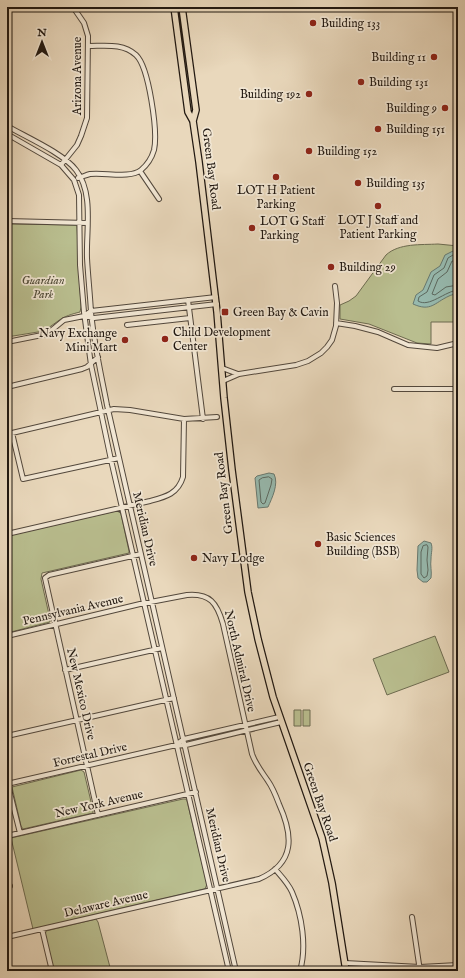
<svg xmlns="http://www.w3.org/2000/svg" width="465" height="978" viewBox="0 0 465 978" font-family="'IM FELL English',serif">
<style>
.green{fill:#b9be8f;stroke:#6d6b50}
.water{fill:#97baaf;stroke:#687970}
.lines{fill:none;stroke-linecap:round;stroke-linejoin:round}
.shore{stroke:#5c6960;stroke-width:1}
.minor-casing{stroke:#53483c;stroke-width:6}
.major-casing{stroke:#211811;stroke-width:8}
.minor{stroke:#f1e6d3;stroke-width:4}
.major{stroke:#e9d8bc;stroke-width:5.5}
.poi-dot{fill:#8f2418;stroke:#f1e6d3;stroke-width:1.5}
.labels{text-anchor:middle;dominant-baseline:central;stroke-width:3.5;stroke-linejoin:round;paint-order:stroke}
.poi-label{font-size:12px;fill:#211811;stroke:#f1e6d3;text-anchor:start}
.street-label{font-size:12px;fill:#211811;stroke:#f1e6d3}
.park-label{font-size:12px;font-style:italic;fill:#4f4a37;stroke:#f1e6d3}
</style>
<rect width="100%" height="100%" fill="#e9d8bc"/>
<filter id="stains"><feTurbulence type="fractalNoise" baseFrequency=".005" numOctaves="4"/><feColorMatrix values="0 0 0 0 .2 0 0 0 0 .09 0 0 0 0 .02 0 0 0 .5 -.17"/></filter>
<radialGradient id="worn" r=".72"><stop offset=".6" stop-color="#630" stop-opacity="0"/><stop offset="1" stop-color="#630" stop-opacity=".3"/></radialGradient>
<path class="green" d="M7 224 77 225 81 307 80 312C72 314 65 316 58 321 53 324 49 328 44 331L7 337Z
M438 244 458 246V319L456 322H431V344L417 343 369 324 340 319V305L349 301 356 296 386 255C399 243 421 245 438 244Z
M116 511 119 512 121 514 129 551V553L42 573 41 579 50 619V622L7 633V536Z
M455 616H458V673H454Z
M435 636 449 672 387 695 373 659Z
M294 710H301V726H294Z
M303 710H310V726H303Z
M81 770 84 772 93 810V813L23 829 21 826 12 787Z
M183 799H186L187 801 207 884 205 889 33 929 11 838Z
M96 919 98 922 111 971H53L45 936 46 931Z"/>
<path class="water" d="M453 251 457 253 458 255V293C455 294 451 295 449 296 434 303 431 312 413 304L416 295 423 290 431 272 440 266 445 255Z
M269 473 274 474C279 484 272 498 268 507L258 508 255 478 257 476Z
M424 541 431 543C433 548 431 553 431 559 430 566 432 571 431 578L427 582H423L418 578 417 570 418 546Z"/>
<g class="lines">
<path class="shore" d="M458 256 453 255 448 258 444 268 434 275 427 292 419 297 418 301C429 308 445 291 458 290
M458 262 452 261 447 272 438 279 432 294 435 295 446 287 458 285
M269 477 272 479 271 485 265 503 263 504 261 502 259 480 262 478Z
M427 545 428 547 427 560 428 570 427 576 424 578 421 574V552L423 546Z"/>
<defs>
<path id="minor" d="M7 126C26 137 63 153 76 170 94 193 86 230 87 258 88 276 90 294 91 312 94 344 101 374 107 405L236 971
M7 134 61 165 74 180 79 195 80 265 84 312 91 365 111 460 229 971
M61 165 77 145 81 136 87 118 88 36 84 23 73 7
M140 171 159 199
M78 178C82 177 86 175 90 174 104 172 130 179 141 170 147 165 152 157 154 150 158 132 149 67 136 55 123 43 105 46 89 46
M7 221 87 223
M188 300 203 419
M84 316 94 318 217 304
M336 323 355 326 378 332 408 345 437 348 458 343
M127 325 190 318
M7 342 47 334 64 320 84 316 91 311 216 297
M222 368 238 374
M223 381 239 374 296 365 308 361 321 353 327 347 332 340 336 326 337 303 335 286
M7 387 82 369 87 367 98 357
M394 389H458
M119 458 23 479 12 433 114 409 130 410 184 419 217 417
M7 534 150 501C165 497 178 494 183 477L184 419
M7 636 140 604 187 595C210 593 217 603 223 624L252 754C256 765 262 772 268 781 273 788 276 796 279 804 293 835 296 863 259 879L7 937
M65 670 162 648
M7 736 174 698
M177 744 184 739 279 717
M7 781 20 833
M7 784 172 746 186 745 281 722
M98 815 45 578 49 575 141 554
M7 836 196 792
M275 869C281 876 288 883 292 892 302 915 307 947 300 971
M7 886H10
M412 917 420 971
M42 929 52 971
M345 963 420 967 458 965"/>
<path id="major" d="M174 7 188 112 193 121 199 162 217 312 224 398 232 470 248 592 258 639 273 697 322 838 332 883 346 971
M182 7 196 110 193 121"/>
</defs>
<use href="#minor" class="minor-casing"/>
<use href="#major" class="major-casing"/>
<use href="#minor" class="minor"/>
<use href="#major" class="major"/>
</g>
<g class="poi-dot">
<circle cx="313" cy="23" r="4"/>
<circle cx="434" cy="57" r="4"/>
<circle cx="361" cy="82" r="4"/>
<circle cx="309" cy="94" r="4"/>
<circle cx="445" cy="108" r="4"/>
<circle cx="378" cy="129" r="4"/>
<circle cx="309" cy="151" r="4"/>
<circle cx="276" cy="177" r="4"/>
<circle cx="358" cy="183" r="4"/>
<circle cx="378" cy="206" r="4"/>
<circle cx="252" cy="228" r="4"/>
<circle cx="331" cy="267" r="4"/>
<rect x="221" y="308" width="8" height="8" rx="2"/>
<circle cx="165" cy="339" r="4"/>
<circle cx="125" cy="340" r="4"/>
<circle cx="318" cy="544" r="4"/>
<circle cx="194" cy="558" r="4"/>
</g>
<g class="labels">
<g class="poi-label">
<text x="321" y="23">Building 133</text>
<text x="426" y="57" text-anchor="end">Building 11</text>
<text x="369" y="82">Building 131</text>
<text x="301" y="94" text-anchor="end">Building 192</text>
<text x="437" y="108" text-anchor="end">Building 9</text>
<text x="386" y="129">Building 151</text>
<text x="317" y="151">Building 152</text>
<text x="366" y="183">Building 135</text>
<text x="276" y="190" text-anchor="middle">LOT H Patient<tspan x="276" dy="14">Parking</tspan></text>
<text x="378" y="220" text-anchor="middle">LOT J Staff and<tspan x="378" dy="14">Patient Parking</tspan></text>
<text x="260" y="221">LOT G Staff<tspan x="260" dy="14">Parking</tspan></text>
<text x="339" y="267">Building 29</text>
<text x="233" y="312">Green Bay &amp; Cavin</text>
<text x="173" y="332">Child Development<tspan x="173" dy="14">Center</tspan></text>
<text x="117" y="333" text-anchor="end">Navy Exchange<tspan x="117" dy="14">Mini Mart</tspan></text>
<text x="326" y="537">Basic Sciences<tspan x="326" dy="14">Building (BSB)</tspan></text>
<text x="202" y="558">Navy Lodge</text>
</g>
<g class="street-label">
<text transform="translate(77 76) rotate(-90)">Arizona Avenue</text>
<text transform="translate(211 169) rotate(83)">Green Bay Road</text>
<text transform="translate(224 493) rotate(-97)">Green Bay Road</text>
<text transform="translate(145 529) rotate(77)">Meridian Drive</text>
<text transform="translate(73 610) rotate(-13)">Pennsylvania Avenue</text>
<text transform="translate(240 661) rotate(77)">North Admiral Drive</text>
<text transform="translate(81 694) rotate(77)">New Mexico Drive</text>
<text transform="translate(90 755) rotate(-13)">Forrestal Drive</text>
<text transform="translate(320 802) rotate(71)">Green Bay Road</text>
<text transform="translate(99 804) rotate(-13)">New York Avenue</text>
<text transform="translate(218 845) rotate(77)">Meridian Drive</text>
<text transform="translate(106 904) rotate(-13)">Delaware Avenue</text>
</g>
<g class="park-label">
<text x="43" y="280">Guardian<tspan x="43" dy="14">Park</tspan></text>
</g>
</g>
<rect width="465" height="978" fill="none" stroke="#e9d8bc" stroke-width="24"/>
<rect x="8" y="8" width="449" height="962" fill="none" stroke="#211811" stroke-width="2"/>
<rect x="12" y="12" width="441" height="954" fill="none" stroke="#211811"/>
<g transform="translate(42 42)" stroke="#f1e6d3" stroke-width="3" paint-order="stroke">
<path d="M0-3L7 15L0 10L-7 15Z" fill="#211811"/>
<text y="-6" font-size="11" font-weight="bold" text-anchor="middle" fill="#211811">N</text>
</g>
<rect width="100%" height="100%" filter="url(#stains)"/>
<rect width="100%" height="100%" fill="url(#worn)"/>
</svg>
